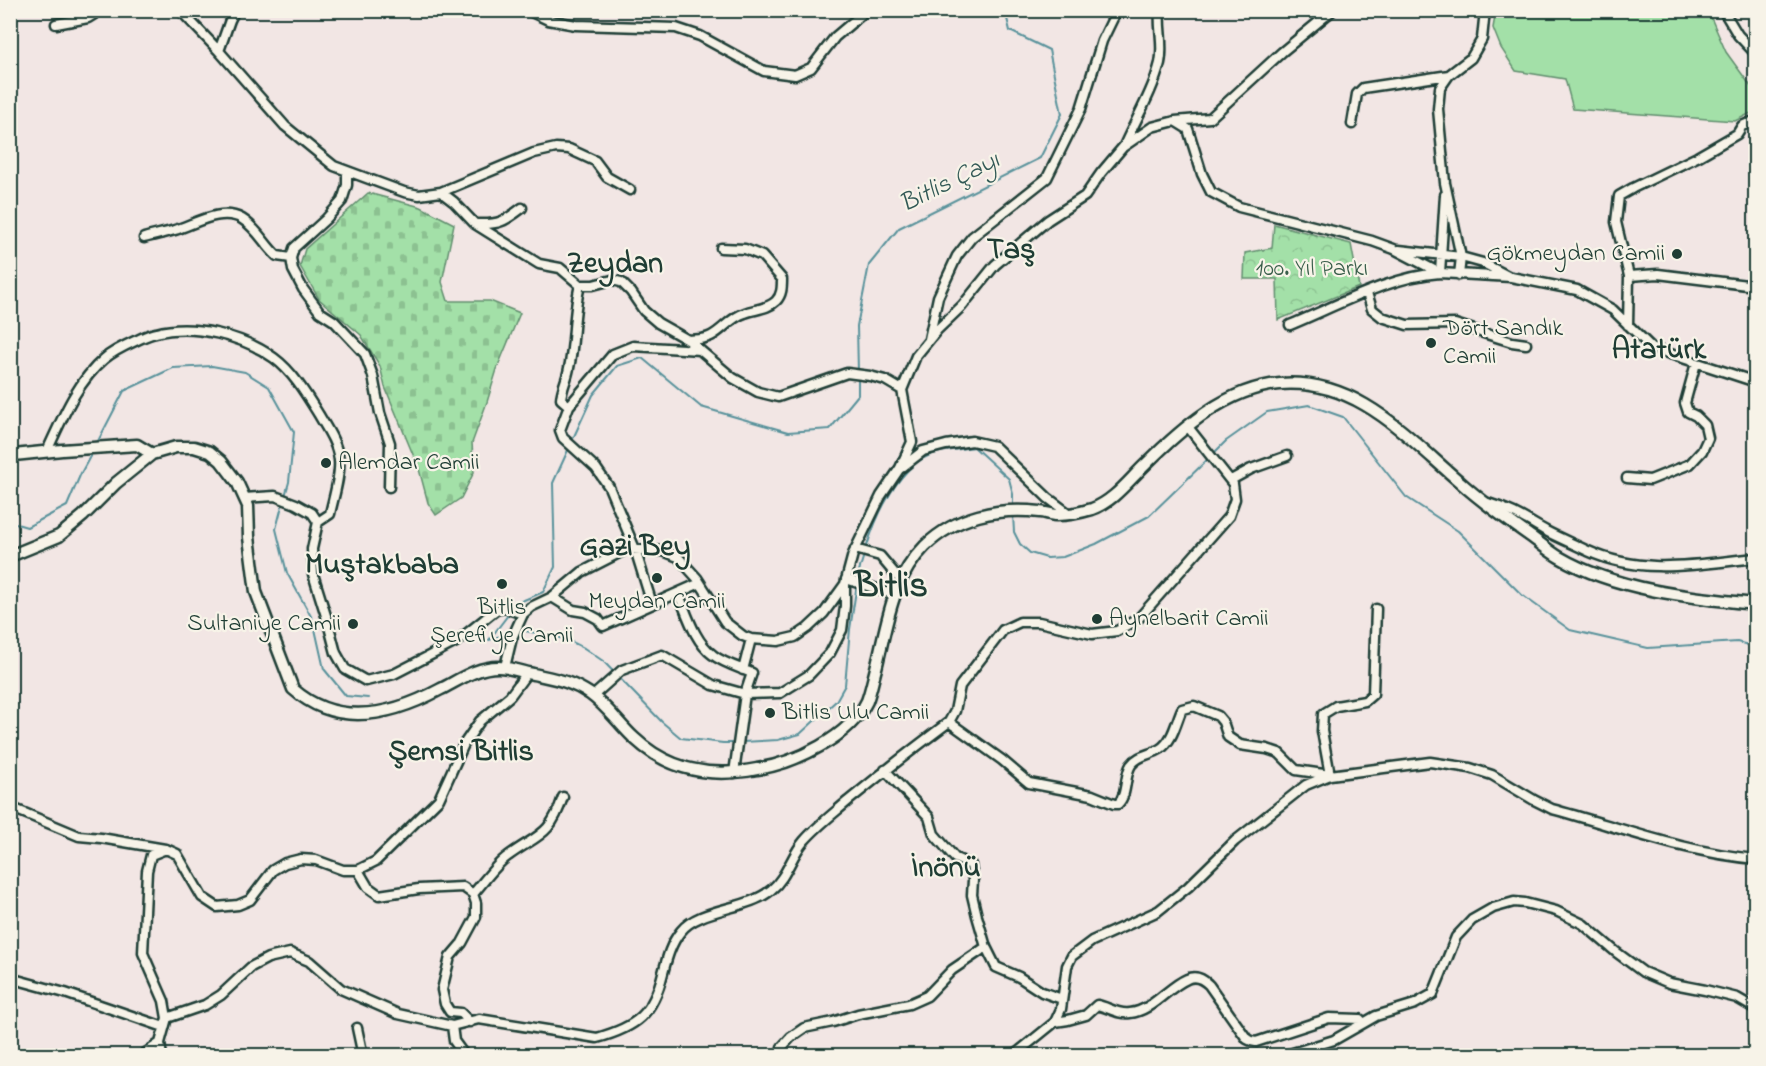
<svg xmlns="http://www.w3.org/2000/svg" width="1766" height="1066" viewBox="0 0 1766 1066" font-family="'Indie Flower',sans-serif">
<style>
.cemetery{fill:url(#cemetery-stones);stroke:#618e6e;stroke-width:1.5}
.park{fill:url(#park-crowns);stroke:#618e6e;stroke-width:1.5}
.pitch{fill:#a3e0a8;stroke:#618e6e;stroke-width:1.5}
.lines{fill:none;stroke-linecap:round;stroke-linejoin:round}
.stream{stroke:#59929b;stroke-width:2}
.minor-casing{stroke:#1f3d34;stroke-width:13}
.major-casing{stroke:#1f3d34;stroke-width:15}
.minor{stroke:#f7f3e8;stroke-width:8}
.major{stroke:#f7f3e8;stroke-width:10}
.poi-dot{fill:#1f3d34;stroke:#f7f3e8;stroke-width:2}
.labels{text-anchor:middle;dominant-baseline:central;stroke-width:4.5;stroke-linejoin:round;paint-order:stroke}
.poi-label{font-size:24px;fill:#1f3d34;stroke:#f7f3e8;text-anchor:start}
.park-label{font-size:24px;fill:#395e4b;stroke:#f7f3e8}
.water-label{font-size:26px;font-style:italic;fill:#325956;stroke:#f7f3e8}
.district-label{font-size:30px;font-weight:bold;fill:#1f3d34;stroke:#f7f3e8}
.town-label{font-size:36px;font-weight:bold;fill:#1f3d34;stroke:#f7f3e8}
</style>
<defs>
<pattern id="cemetery-stones" width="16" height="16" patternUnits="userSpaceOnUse" patternTransform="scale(1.5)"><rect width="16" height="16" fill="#a3e0a8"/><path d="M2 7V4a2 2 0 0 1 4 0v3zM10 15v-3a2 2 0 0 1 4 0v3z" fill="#8cc191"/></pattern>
<pattern id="park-crowns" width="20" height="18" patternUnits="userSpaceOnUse" patternTransform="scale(1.5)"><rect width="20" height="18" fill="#a3e0a8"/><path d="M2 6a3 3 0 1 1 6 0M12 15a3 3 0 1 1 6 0" fill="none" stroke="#8cc191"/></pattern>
</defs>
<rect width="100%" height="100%" fill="#f2e6e4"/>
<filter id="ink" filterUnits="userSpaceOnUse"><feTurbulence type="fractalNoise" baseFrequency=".0167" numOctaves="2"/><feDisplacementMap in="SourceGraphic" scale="12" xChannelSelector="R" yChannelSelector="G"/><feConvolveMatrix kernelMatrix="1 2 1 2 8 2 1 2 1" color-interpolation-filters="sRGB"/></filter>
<g filter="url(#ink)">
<path class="cemetery" d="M368 193 421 207 454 224 442 282 448 301H490L520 313 498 366 487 402 472 443 474 472 461 498 436 515 428 503 419 469 385 387 380 366 361 335 319 299 300 266 305 249Z"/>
<path class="park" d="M1274 224 1351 244 1359 287 1278 320 1277 279H1244L1245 253 1272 248Z"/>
<path class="pitch" d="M1496 11H1708L1726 52 1755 92V111L1735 121 1573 109 1565 79 1516 71 1501 48 1493 28Z"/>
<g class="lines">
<path class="stream" d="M858 372 857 326 869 265 899 228 1040 158 1062 114 1049 50 1010 31 1005 10
M97 443 124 391 173 368 212 366 245 372 269 387 294 432 289 482 285 496
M571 443 593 395 617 366 642 358 701 407 788 432 830 429 858 395V378
M1212 455 1226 441 1267 412 1309 405 1343 417 1406 497 1458 531 1522 595 1570 630 1648 648 1737 642 1756 647
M283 502 276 529 287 573 313 620 324 669 346 696 368 698
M1013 515 1014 532 1020 544 1030 553 1047 558 1063 557 1096 544 1149 516 1208 459
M10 522 27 527 67 506 81 473 93 451
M866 549C876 516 899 463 936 453 948 450 962 449 974 447L1009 479 1013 494V506
M520 630 553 636 570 641 584 648 603 661 662 722 681 738 723 743H736
M489 640 512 632
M489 640 517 603 543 592 555 567 553 483 569 448
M742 742 778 740 800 734 836 701 845 685 850 629 859 571 864 555"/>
<defs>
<path id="minor" d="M180 10 219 51 285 126 334 166 404 192 419 195 441 192 454 202 475 224 539 264 560 268 580 285H593L612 280 621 282 631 292 644 311 658 323 688 340 733 378 758 392 778 397 847 373 870 376 885 380 902 390
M527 10 548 20 576 25 676 28 700 36 764 71 795 75 811 68 835 37 861 15 864 10
M1723 10 1738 35 1756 54
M56 24 88 18 101 10
M219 51 230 20 235 10
M1175 121 1210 118 1282 52 1333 10
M1352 124 1357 94 1363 88 1449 75
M1124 146C1136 119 1153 91 1160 63 1164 45 1158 28 1160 10
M347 171V185L342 201 326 219 294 248 291 258 293 270 303 289 320 312 334 321 365 354 373 376 380 413 390 443 389 487
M441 192 534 153 556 148 569 149 595 161 607 177 630 190
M477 224C499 225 505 221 522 208
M144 238C154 235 165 233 175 230 195 224 221 207 242 219 257 228 264 244 277 256L291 258
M1399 250 1461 257 1483 263 1508 276
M1459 275 1461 257 1445 183 1438 109 1440 88 1449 75 1471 58 1482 39 1485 10
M1629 276 1658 274 1747 285
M1367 293 1372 309 1382 317 1407 325 1455 324 1512 342 1526 344
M1290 325C1336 306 1391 276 1440 273L1445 195
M1628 325 1629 276 1616 222 1619 196 1633 188 1697 157 1737 134 1742 126 1756 120
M929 339 938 297 957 256 972 237 1047 178 1081 109 1102 41 1117 10
M688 340C696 339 703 340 711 336 723 330 731 317 745 313 755 309 768 309 776 301 782 295 782 287 782 279L762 256 745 249 721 248
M569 406 561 399C562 387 567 380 569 368 575 341 573 312 580 285
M47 451C62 419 76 383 104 359 113 351 124 346 135 341 142 338 149 334 156 333 193 323 244 336 274 358 293 372 306 394 319 415 327 429 337 443 339 460 341 475 333 499 330 514L318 522
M901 468 923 451 946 445 972 441 994 446 1048 498 1068 513
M1627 478 1650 480 1690 464 1702 451 1708 438 1705 425 1696 416 1688 412 1685 403 1696 363
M1231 480 1251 469 1287 456
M244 498 275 496 296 504 312 513 318 522 312 549 313 574 327 619 336 653 345 669 366 681 394 674 456 642 496 610 505 608 523 614
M1488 503C1512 510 1525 519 1546 531 1559 538 1574 544 1588 551 1643 576 1697 564 1756 558
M855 549 880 556 901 581
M846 579 895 595
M678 593C687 613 694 641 713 655 723 663 740 668 752 673L745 694 734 773
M552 597 573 610 585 612 598 619 603 626 700 583
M652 604 635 549 609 487 596 468 563 438 560 430 569 406 613 354 633 346 700 350
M505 667 512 638 523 614 531 607 552 597 582 572 627 549 663 551 678 557 697 578 725 622 743 636 751 639 778 641 795 637 808 628 824 613 845 584 853 554 881 496 900 468 912 442 902 390 916 356 938 329 962 306 995 265 1048 220 1085 196 1101 173 1123 147 1152 127 1175 121 1188 129 1202 174 1211 192 1239 207 1372 241 1394 249 1440 273 1511 277 1577 290 1613 310 1652 348 1756 382
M743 670 751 639
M593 696 622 670 662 655 713 685 745 694 780 693 809 675 830 653 842 630 845 606V584
M949 722 1002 760 1029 783 1092 795 1114 804H1118C1128 794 1124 776 1131 765 1138 755 1150 755 1160 749 1173 741 1176 722 1182 709L1194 706 1218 716 1223 722 1228 737 1240 745 1267 749 1279 753 1296 770 1330 775 1322 731 1323 714 1336 706 1365 701 1373 694 1376 609
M885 770 929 817 934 834 955 858 971 865 973 880 972 895 977 916 986 947 996 967 1019 977 1042 992 1062 999
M10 807 79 836 101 838 165 849
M358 870 368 887 379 895 419 889 463 887 473 894 476 903V917L462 943 450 957 442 990 445 1004 450 1012 461 1013 470 1022
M473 894C483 883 495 865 508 856 538 834 550 837 563 797
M10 978 65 993 164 1027
M167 1018 205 1005 221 995 251 967 268 958 290 953 309 961 341 989 398 1014 452 1026 479 1019 597 1038C637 1027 653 1014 663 973 667 958 671 943 681 931 699 908 748 910 771 890 787 877 791 856 804 841 817 826 833 814 848 801 881 774 914 748 949 722L955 711 960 686 1003 630 1020 622H1039L1092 634 1117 631 1139 618 1229 516 1235 499 1233 484 1188 427
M1055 1022 1068 1020 1086 1015 1097 1005C1108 1007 1118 1015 1130 1013 1152 1011 1168 987 1187 979 1195 975 1203 979 1209 985L1247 1039 1251 1041 1256 1042 1329 1018 1360 1019 1364 1023
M452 1026 454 1041 465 1056
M357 1028 363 1056
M141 1056 160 1043
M162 1056 160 1043 167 1018 164 1001 143 953 147 871 151 855 166 849 177 854 202 897 217 907 238 905 250 900 273 870 285 863 301 859 316 860 343 870H358L376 861 439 799 464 744 480 721 510 696 527 673
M781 1056 782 1047 791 1037 804 1028 833 1022 858 1014 909 1004 927 996 952 970 986 947
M1013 1056 1055 1022 1061 1009 1067 966 1072 956 1092 941 1158 911 1188 887 1235 841 1306 785 1330 775 1430 762 1470 768 1492 775 1534 800 1552 809C1619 827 1686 853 1756 859
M1283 1056 1334 1040 1376 1016 1415 1004 1433 994 1456 937 1472 920 1493 908 1514 902 1525 903 1556 911 1583 924 1616 952 1643 972 1669 983 1705 990 1737 998 1756 1009"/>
<path id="major" d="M10 454 14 455 62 450 137 445 152 454
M10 556 59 536 83 516 116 483 152 454 176 447H194L210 452 221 461 237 482 248 506 249 537 256 592 293 689C338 729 393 715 441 689 459 680 477 667 498 667 510 667 521 672 533 674 555 679 571 681 590 694 607 706 619 724 634 738 669 771 712 778 757 769 795 763 850 737 867 701 870 693 872 684 874 676 887 629 889 582 925 546 956 516 998 507 1040 512 1045 512 1051 515 1057 515 1067 515 1082 512 1092 509 1114 501 1129 480 1146 464 1181 429 1227 388 1280 384 1357 378 1406 436 1460 482 1482 502 1506 519 1530 536 1540 543 1549 551 1559 557 1615 590 1692 598 1756 604"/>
</defs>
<use href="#minor" class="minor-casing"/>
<use href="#major" class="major-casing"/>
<use href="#minor" class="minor"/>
<use href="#major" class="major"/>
</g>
</g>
<g class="poi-dot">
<circle cx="1677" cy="254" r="6"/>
<circle cx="1431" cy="343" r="6"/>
<circle cx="326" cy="463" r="6"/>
<circle cx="657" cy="578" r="6"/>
<circle cx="502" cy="584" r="6"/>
<circle cx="1097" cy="619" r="6"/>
<circle cx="353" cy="624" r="6"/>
<circle cx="770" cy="713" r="6"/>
</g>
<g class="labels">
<g class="poi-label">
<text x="1665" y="254" text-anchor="end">Gökmeydan Camii</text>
<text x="1443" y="329">Dört Sandık<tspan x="1443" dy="28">Camii</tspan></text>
<text x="338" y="463">Alemdar Camii</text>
<text x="657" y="602" text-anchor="middle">Meydan Camii</text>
<text x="502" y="608" text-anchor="middle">Bitlis<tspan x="502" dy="28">Şerefiye Camii</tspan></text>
<text x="1109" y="619">Aynelbarit Camii</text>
<text x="341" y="624" text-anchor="end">Sultaniye Camii</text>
<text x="782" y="713">Bitlis Ulu Camii</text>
</g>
<g class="park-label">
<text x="1312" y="269">100. Yıl Parkı</text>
</g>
<g class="water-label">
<text transform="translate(950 183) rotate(-26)">Bitlis Çayı</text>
</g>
<g class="district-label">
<text x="1011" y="251">Taş</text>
<text x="615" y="265">Zeydan</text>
<text x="1659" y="351">Atatürk</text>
<text x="635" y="548">Gazi Bey</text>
<text x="382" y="566">Muştakbaba</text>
<text x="461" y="753">Şemsi Bitlis</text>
<text x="946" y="869">İnönü</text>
</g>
<g class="town-label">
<text x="891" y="587">Bitlis</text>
</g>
</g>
<rect width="1766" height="1066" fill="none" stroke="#f7f3e8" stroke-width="36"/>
<rect x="18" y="18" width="1730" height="1030" fill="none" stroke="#1f3d34" stroke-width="2" filter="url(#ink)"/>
</svg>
